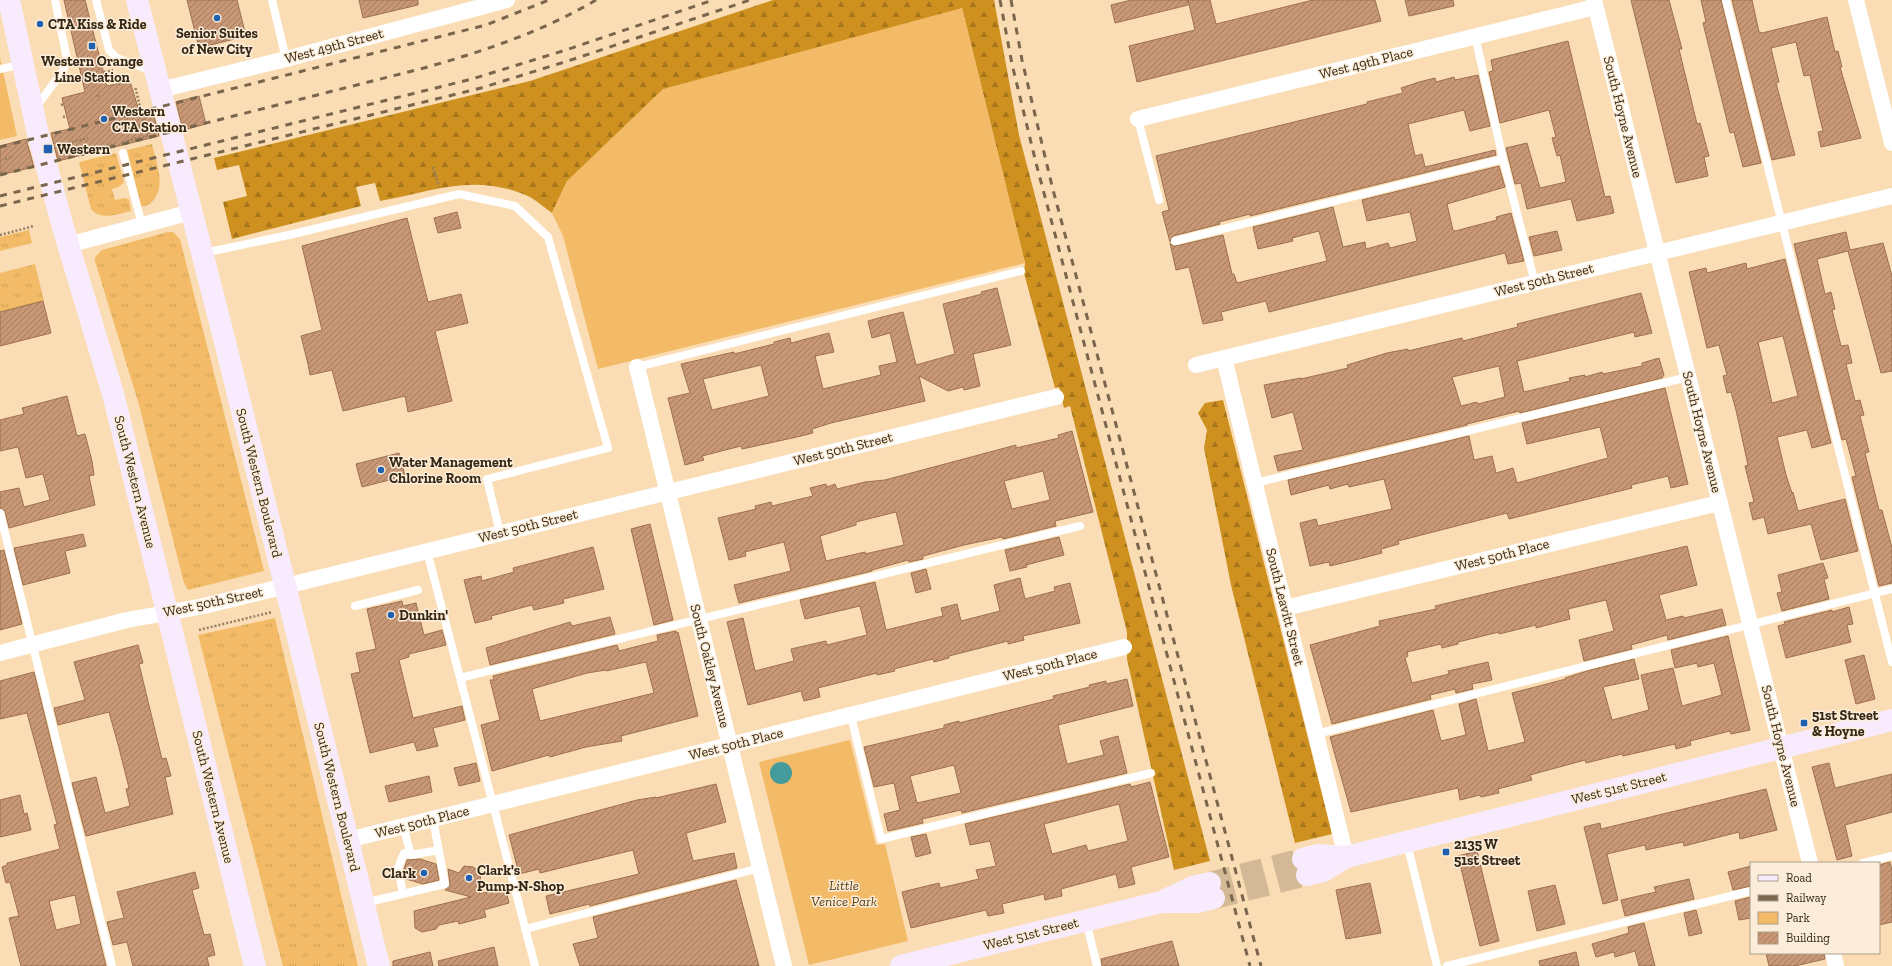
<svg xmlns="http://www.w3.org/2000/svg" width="1892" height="966" viewBox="0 0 1892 966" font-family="'Zilla Slab',serif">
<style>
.grass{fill:url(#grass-tufts)}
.forest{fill:url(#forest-firs)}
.park{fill:#f3bb67}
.water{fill:#449b9c}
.building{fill:url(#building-hatch);stroke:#9f704f;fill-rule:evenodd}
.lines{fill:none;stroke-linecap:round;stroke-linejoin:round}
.secondary-tunnel{stroke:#d3b995;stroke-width:22;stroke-dasharray:22 11;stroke-linecap:butt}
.path{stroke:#947f62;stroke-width:2.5;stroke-dasharray:2 2;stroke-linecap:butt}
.lane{stroke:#fff;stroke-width:8}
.street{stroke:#fff;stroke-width:16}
.secondary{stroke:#f8ebfd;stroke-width:22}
.rail{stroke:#79664c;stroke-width:3;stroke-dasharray:7 7;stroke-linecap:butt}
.poi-dot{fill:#1f60b1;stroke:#fbedd9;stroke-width:1.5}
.labels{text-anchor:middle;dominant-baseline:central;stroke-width:3;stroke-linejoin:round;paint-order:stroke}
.poi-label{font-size:14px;font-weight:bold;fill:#352714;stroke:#fbedd9;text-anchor:start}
.street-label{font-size:14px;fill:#352714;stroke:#fbedd9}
.park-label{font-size:14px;font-style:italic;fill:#583e14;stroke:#fbedd9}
</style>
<defs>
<pattern id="grass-tufts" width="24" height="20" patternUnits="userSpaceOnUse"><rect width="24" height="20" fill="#f3bb67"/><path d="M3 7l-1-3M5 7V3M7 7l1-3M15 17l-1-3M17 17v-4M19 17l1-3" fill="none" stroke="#d1a158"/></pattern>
<pattern id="forest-firs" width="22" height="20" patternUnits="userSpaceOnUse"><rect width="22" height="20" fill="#ce901f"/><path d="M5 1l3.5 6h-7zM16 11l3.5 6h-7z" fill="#a8761a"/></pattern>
<pattern id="building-hatch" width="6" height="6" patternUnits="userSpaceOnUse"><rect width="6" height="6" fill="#c89775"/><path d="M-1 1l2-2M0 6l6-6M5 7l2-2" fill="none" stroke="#a37b5f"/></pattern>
</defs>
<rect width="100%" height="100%" fill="#faddb5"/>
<path class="grass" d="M152 144C156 163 167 186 152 202 149 205 145 207 141 206L127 150Z
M116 153 124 182 119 187 112 189 115 200 125 198 129 200 131 211C118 214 101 221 91 209L79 162Z
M29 230 32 243 0 251V237Z
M168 232H173L180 239 264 571 188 590 184 583 139 405 95 261V257L102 250Z
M35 264 44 301 0 312V273Z
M275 618 358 966H283L198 635Z"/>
<path class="forest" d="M773 0H994L1019 135 1210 861 1174 870 1127 659V632L1070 406 1064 408 1059 387 1055 388 1024 273 1025 263 962 8 567 181 552 213C545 208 537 201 530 197 475 172 434 191 380 201L375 183 356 187 361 206 232 239 223 202 247 196 239 165 217 170 214 158 530 81Z
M1223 400 1332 834 1295 843 1231 585 1204 448 1207 430 1198 413 1205 403Z"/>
<path class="park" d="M962 8 1025 263 598 369 563 236 552 213 567 181 663 89Z
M0 57 17 136 0 140Z
M850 740 876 845 885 844 908 941 809 965 759 762Z"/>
<path class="water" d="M770 773a11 11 0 1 1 22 0a11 11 0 1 1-22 0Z"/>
<path class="building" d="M64 0H85L107 86 130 81 139 111 152 108 159 136 58 161 51 133 70 129 62 98 85 92Z
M187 0H237L246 36 199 48Z
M359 0H418V5L363 18Z
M1131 0H1188V5L1115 23 1111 5Z
M1188 0H1210L1216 24 1313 0H1375L1381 21 1137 82 1129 46 1195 30Z
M1405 0H1453L1454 6 1409 16Z
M1631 0H1669L1682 49H1679L1697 124 1700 123 1709 156 1704 157 1708 176 1676 183Z
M1701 0H1721L1761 163 1743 167 1734 132 1730 133 1703 23 1706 22Z
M1732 0H1752L1759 32 1762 33 1827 17 1835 52 1838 51 1842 67H1840L1861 138 1821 147 1818 132 1823 131 1818 111 1810 75 1804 76 1796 42 1771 48 1779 82 1776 83 1795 155 1772 160Z
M1568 41 1605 197 1610 196 1614 213 1577 221 1571 199 1527 209 1521 183 1515 184 1506 148 1527 143 1540 188 1566 182 1560 155 1557 156 1552 138 1556 137 1549 110 1500 123 1489 72 1493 71 1491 60Z
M1478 75 1490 126 1470 131 1464 110 1408 124 1415 156 1422 154 1425 167 1495 150 1496 155 1250 216V214L1219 222 1220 224 1173 236 1170 242 1162 212 1169 210 1156 156 1367 104V102L1403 93 1401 88 1419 82 1435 78 1436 82 1454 77 1455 80Z
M199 96 206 124 183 130 176 102Z
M26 139 34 167 0 175V146Z
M1499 166 1505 187 1447 204 1453 230 1455 231 1497 220 1496 217 1511 213 1524 261 1508 264 1505 253 1269 312 1266 301 1221 312 1223 320 1203 324 1189 267 1176 270 1170 243 1173 246H1176L1223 235 1232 274H1234L1237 283 1327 261 1319 231 1292 238 1293 241 1258 249 1253 227 1333 207 1343 247 1365 242 1366 249 1388 243 1390 248 1417 241 1410 212 1367 221 1362 200Z
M457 212 461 228 438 233 434 218Z
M407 218 428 302 461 294 468 323 435 331 452 401 408 412 405 396 343 411 332 370 310 375 308 364 301 336 322 330 302 246Z
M1557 231 1562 250 1534 256 1529 237Z
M1846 232 1850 250 1883 243 1892 276V371L1881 373 1848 251 1817 259 1825 294 1831 292 1835 309 1832 310 1841 346 1848 345 1852 363 1846 364 1855 401 1860 400 1864 415 1860 416 1869 452 1865 453 1879 510H1882L1892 548V583L1879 586 1852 477 1856 476 1846 439 1842 440 1794 244Z
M1785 259 1831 443 1812 448 1807 430 1777 437 1786 475 1792 493 1793 492 1798 511 1845 499 1858 551 1821 560 1811 524 1768 534 1764 517 1753 520 1749 503 1754 502 1745 466 1748 465 1736 410 1731 392 1727 393 1723 376 1727 375 1719 345 1707 348 1689 272 1706 268 1707 273 1746 263 1747 269ZM1783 336 1798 396 1772 403 1758 342Z
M997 288 1011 345 973 354 980 386 964 390 963 387 948 391 919 376 925 401 831 423 812 429 813 433 797 437 742 449 741 446 702 456 704 460 685 465 668 398 690 393 681 364 734 352V354L774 344V342L790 338 791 343 829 333 834 352 815 356 823 389 881 375 879 366 897 362 890 333 872 338 868 321 886 316 903 312 916 365 955 354 943 304 982 294 981 292ZM761 365 769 396 712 410 703 379Z
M1641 293 1652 333 1635 337 1634 332 1517 361 1524 392 1570 381 1569 378 1585 375V377L1602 372 1603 374 1642 366V363L1659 358 1664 375 1662 378 1520 413 1519 411 1467 424V425L1278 471 1274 456 1303 450 1293 412 1272 418 1264 385 1301 378V379L1348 368 1347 365 1387 353 1408 349V351L1462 338 1463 341 1490 334 1518 327 1517 324ZM1499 366 1505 397 1478 404 1477 402 1461 406 1452 377Z
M43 301 51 333 0 346V312Z
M1665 388 1688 484 1671 488 1668 476 1631 485 1632 488 1509 519 1507 513 1398 541 1399 544 1381 549 1382 553 1363 558 1330 566 1329 562 1310 566 1300 523 1316 519 1318 526 1392 509 1384 479 1349 487 1348 484 1330 489 1329 485 1291 495 1288 480 1469 436 1474 460 1492 456 1496 473 1513 468 1517 483 1608 458 1600 427 1527 444 1522 423Z
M67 396 77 436 85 434 92 461 94 475 89 476 95 505 9 528 5 511 0 508V492L19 488 24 507 50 500 43 474 26 478 18 447 0 451V420L24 414 22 408Z
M1072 431 1093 512 1055 521 1056 526 1003 539 1002 537 964 545 923 556V559L909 562 908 560 872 570V571L739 603 734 585 791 571 784 542 745 552 746 556 729 560 718 518 756 509 755 506 771 502 772 506 813 496 810 488 826 484 827 487 835 484 837 489 865 482 885 480 1016 445V448L1059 438 1058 435ZM1043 471 1050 500 1012 509 1004 481ZM896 512 904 545 865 554V552L826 561 820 536 856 525V522Z
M399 453 405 476 362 487 356 464Z
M650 524 673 620 654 625 631 529Z
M83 534 86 546 65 551 70 573 23 585 14 548Z
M1059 537 1064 555 1026 565 1027 567 1010 571 1005 550Z
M1687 546 1697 585 1659 595 1666 620 1683 616 1684 618 1722 609 1726 625 1668 640 1667 635 1631 645 1632 649 1584 661 1579 640 1614 631 1606 600 1568 609 1570 619 1536 628V625L1499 634V632L1458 642V644L1442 648 1441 644 1407 652 1408 656 1405 658 1412 683 1449 674 1448 671 1488 662 1492 680 1472 684 1473 689 1456 693 1455 689 1430 695 1431 699 1332 724 1310 645 1380 626 1379 621 1436 609 1435 606Z
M593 547 604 589 563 599 564 603 534 610 532 605 491 616 492 619 475 623 464 580 481 576 482 581 514 572 513 568Z
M4 550 22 624 0 630V551Z
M1823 563 1828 578 1824 579 1829 599 1782 611 1777 593 1782 592 1778 575Z
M926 569 931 589 916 593 911 573Z
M1020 578 1025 599 1055 591 1054 587 1070 583 1080 623 1023 636 1024 640 1008 644V641L949 656V658L934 662 933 659 894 669 895 671 877 675V673L818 688 820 697 804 701 801 691 748 705 727 622 743 618 755 671 794 661 791 649 826 641 827 645 867 635 860 606 805 619 800 600 875 582 886 630 943 616 941 608 957 604 961 621 1000 611 994 585Z
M402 601 403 606 416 603 424 635 442 630 446 645 409 654V657L399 660 413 718 462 706 465 720 433 728 438 746 417 751 414 742 370 753 351 674 360 672 356 653 376 649 367 609Z
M1849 607 1853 624 1847 625 1851 642 1786 658 1778 626 1785 624 1784 622 1832 610V612Z
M610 617 615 634 490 665 486 648 570 622 572 626Z
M676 631 677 633 678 632 698 716 621 736 622 741 586 747 550 757 549 755 492 771 481 725 500 720 490 680H494L493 676 617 645 619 651 658 641 657 635ZM646 662 654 693 540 721 532 689 587 673 606 670V671Z
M1728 636 1750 730 1731 734 1730 731 1690 741 1691 745 1676 749 1675 744 1623 756 1622 754 1586 763 1585 760 1530 775 1532 780 1498 789 1499 793 1481 797 1480 795 1460 800 1458 788 1351 812 1330 737 1433 710 1441 741 1466 735 1459 704 1476 699 1488 751 1525 742 1512 693 1566 679 1565 678 1587 671 1634 659 1639 679 1603 687 1612 720 1649 710 1641 675 1673 668 1682 706 1722 695 1714 663 1698 667 1697 663 1675 668 1671 650Z
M138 645 143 663 139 664 162 759 166 758 171 776 165 777 173 814 86 836 72 783 96 777 105 813 130 806 126 789 129 788 119 748 109 712 58 725 54 708 85 700 74 662Z
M1864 655 1875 699 1856 704 1845 660Z
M34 672 106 966H21L9 918 19 916 10 882 6 883 2 867 7 865V863L60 849 54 825 57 824 27 713 0 719V681ZM75 895 81 924 56 930 49 901Z
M1127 679 1133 706 1058 725 1067 764 1104 755 1100 741 1118 736 1127 773 962 813 961 810 922 819 923 823 888 831 884 814 900 810 894 783 874 787 864 747 944 728V725L959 721V723L1054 699 1053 696 1090 687 1089 685 1106 681V684ZM954 765 961 793 917 803 910 776Z
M476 763 480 781 459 786 454 768Z
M1829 763 1835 788 1892 774V812L1845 825 1852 856 1837 860 1812 767Z
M429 776 432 792 389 802 385 786Z
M1150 782 1169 857 1131 867 1135 884 1119 888 1116 874 1061 889 1062 896 1045 900 1044 894 1002 904 1004 913 988 916 986 910 911 928 902 892 939 883 940 888 979 879 976 870 996 866 990 841 970 845 965 824 1130 784 1131 787ZM1119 804 1128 841 1088 851 1086 845 1052 854 1044 824Z
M716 784 726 822 686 833 693 861 734 853 737 868 590 906 589 904 550 914 546 896 639 874 633 850 540 873 539 869 519 874 509 835 637 800 656 797V798Z
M1766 789 1777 830 1740 839 1739 832 1684 846 1683 842 1646 850 1645 845 1607 854 1618 900 1603 904 1584 827 1600 823 1601 829Z
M20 795 24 814 27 813 31 830 0 837V800Z
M926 834 931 853 916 857 911 837Z
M1477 851 1499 941 1480 946 1458 856Z
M420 859 436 864 439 880 423 884 406 879 404 869 407 860Z
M1890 862 1892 870V922L1879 925V865Z
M464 866 473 867 481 872 479 894 505 887 509 903 484 910 486 917 459 924 458 921 439 925 436 929 422 932 415 928 414 911 471 897 445 890 450 885 448 869 459 873Z
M1751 866V886L1733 890 1728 872Z
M195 872 199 888 192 890 204 935 210 934 215 955 207 957 209 966H133L127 942 113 945 107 922 124 918 117 892Z
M1689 879 1694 899 1625 916 1621 900 1656 892 1654 887Z
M736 880 759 966H580L573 944 598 938 593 917Z
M1370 883 1381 933 1346 939 1336 890Z
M1555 885 1565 924 1537 931 1528 891Z
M1751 897V918L1739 920 1735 901Z
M1696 910 1702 933 1689 936 1684 913Z
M1644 923 1655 966H1639L1635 951 1615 957 1614 952 1596 957 1592 944 1629 933 1628 927Z
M1172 941 1179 966H1102L1101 959Z
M494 947 498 966H439L438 961Z
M430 952 433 966H393V961Z
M1576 952 1579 966H1540L1539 961Z
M1766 953H1824L1825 959 1795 966H1769Z"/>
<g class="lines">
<path class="secondary-tunnel" d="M1210 883 1303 859
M1214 898 1307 875"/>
<path class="path" d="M104 72 113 70
M75 78H81
M98 95 99 100
M61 105 64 104
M63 117 67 116
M127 128 150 123
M127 141 147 136 135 86
M60 145 88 138
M72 155 115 144
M5 159 13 157
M433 167 439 187
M0 235 34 226
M199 630 272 612"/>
<path class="lane" d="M96 0 109 50 117 58 153 71
M272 0 286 59
M1726 0 1892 662
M1475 36 1503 159 1535 283
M0 69 23 64
M36 107 63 71 67 59 55 0
M1138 119 1159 200
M123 153 142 225
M1175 241 1503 159
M204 253 289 235 459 194 515 206 548 237 608 448 487 479 500 533
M637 367 1021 271
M1255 483 1688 377
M0 513 112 966
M427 551 535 966
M355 606 418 590
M460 678 1080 526
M851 716 881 839 1151 773
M1316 734 1892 589
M403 826 411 855 439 850
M1407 843 1437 966
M1863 863 1892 856
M403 894 398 868 404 853 411 855
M364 903 445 884 433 819
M1086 921 1097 966
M525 929 760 868
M1447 966 1751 891"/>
<path class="street" d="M1594 0 1810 863
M1856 0 1892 143
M160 90 286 59 507 0
M1138 119 1595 7
M68 245 191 212
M1224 358 1346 857
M1196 365 1892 196
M637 367 784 966
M1285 608 1719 503
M0 653 127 620 204 606 1056 397
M348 840 1124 647
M1833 953 1836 966"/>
<path class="secondary" d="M9 0 38 134 62 224 113 394 255 966
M137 0 224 338 379 966
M1303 859 1318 855 1346 857 1892 720
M1307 875 1323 871 1346 857
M1166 902H1197L1214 898
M901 966 1161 902 1193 887 1210 883"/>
<path class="rail" d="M1000 0 1012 64 1036 163 1250 966
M1011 0 1022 60 1052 186 1261 966
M0 147 486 25 549 0
M0 175 424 68C484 51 542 32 596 0
M0 196 472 79 569 49 713 0
M0 206 481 88 574 59 750 0"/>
</g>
<g class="poi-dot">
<circle cx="217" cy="18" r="4"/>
<circle cx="40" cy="24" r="4"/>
<rect x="88" y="42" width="8" height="8" rx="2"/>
<circle cx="104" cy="119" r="4"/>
<rect x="43" y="144" width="10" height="10" rx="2"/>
<circle cx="381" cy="470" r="4"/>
<circle cx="391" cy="615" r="4"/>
<rect x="1800" y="719" width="8" height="8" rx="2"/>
<rect x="1442" y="848" width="8" height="8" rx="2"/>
<circle cx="424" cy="873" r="4"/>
<circle cx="469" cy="878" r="4"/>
</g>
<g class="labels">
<g class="poi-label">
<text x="48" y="24">CTA Kiss &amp; Ride</text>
<text x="217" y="33" text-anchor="middle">Senior Suites<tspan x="217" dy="16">of New City</tspan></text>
<text x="92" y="61" text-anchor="middle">Western Orange<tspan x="92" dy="16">Line Station</tspan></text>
<text x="112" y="111">Western<tspan x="112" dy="16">CTA Station</tspan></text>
<text x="57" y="149">Western</text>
<text x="389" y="462">Water Management<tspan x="389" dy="16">Chlorine Room</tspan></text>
<text x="399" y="615">Dunkin'</text>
<text x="1812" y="715">51st Street<tspan x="1812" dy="16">&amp; Hoyne</tspan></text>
<text x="1454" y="844">2135 W<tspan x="1454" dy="16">51st Street</tspan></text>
<text x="477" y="870">Clark's<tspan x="477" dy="16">Pump-N-Shop</tspan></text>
<text x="416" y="873" text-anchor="end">Clark</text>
</g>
<g class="street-label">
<text transform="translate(334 46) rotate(-15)">West 49th Street</text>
<text transform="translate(1366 63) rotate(-14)">West 49th Place</text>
<text transform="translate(1623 117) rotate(76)">South Hoyne Avenue</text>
<text transform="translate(1544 280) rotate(-14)">West 50th Street</text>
<text transform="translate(1702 432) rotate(76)">South Hoyne Avenue</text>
<text transform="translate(843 449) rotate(-14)">West 50th Street</text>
<text transform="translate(135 482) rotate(76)">South Western Avenue</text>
<text transform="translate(259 483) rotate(76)">South Western Boulevard</text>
<text transform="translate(528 526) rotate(-14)">West 50th Street</text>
<text transform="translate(1502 555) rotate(-14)">West 50th Place</text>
<text transform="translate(213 602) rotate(-12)">West 50th Street</text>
<text transform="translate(1285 607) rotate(76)">South Leavitt Street</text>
<text transform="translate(1050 665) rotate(-14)">West 50th Place</text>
<text transform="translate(710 666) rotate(76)">South Oakley Avenue</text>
<text transform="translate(736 744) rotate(-14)">West 50th Place</text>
<text transform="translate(1781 746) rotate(76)">South Hoyne Avenue</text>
<text transform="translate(1619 788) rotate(-14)">West 51st Street</text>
<text transform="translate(213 797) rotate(76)">South Western Avenue</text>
<text transform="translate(337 797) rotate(76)">South Western Boulevard</text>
<text transform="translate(422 822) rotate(-14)">West 50th Place</text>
<text transform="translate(1031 934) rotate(-14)">West 51st Street</text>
</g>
<g class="park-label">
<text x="844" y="885">Little<tspan x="844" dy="16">Venice Park</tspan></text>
</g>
</g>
<rect x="1750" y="862" width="130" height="92" fill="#fbedd9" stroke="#ac9e8a"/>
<rect x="1758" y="875" width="20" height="6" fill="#f8ebfd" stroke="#ac9e8a"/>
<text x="1786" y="882" font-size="12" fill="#352714">Road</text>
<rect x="1758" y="895" width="20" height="6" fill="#79664c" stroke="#ac9e8a"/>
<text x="1786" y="902" font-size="12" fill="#352714">Railway</text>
<rect x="1758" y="912" width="20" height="12" fill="#f3bb67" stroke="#ac9e8a"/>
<text x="1786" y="922" font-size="12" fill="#352714">Park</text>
<rect x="1758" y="932" width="20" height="12" fill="url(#building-hatch)" stroke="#ac9e8a"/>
<text x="1786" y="942" font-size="12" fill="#352714">Building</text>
</svg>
